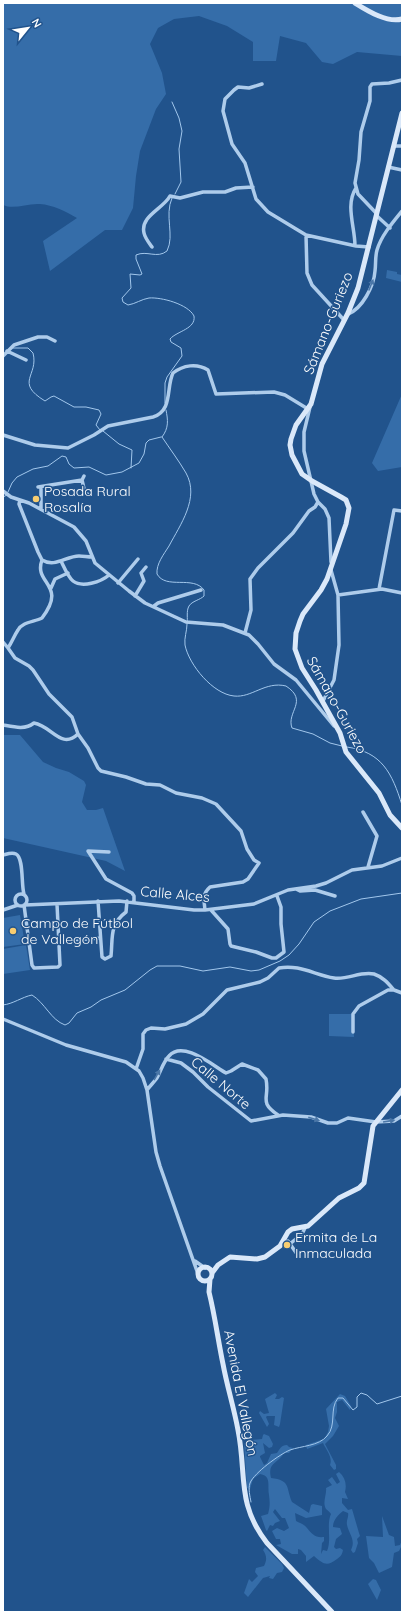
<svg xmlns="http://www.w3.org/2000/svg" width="405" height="1615" viewBox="0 0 405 1615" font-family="Quicksand,sans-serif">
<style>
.green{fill:#356da9}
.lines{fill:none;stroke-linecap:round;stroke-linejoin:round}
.stream{stroke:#a2c7ec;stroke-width:1}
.street{stroke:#aecceb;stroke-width:3.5}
.secondary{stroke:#dae8f9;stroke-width:5}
.oneway{fill:#4b77a8}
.poi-dot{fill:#f8cd70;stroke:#21538c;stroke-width:1.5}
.labels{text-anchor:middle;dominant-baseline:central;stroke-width:3;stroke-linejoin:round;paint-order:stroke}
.street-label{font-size:14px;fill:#fff;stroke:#21538c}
.poi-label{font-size:14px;fill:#fff;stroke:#21538c;text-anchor:start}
</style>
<rect width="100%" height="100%" fill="#21538c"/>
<path class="green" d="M3 3H402V56L357 52 333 64 322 62 306 43 280 36 276 61H253V42L227 26 199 16 174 19 158 28 150 44 162 73 166 94 156 109 140 151 136 176 133 208 122 230H105L50 271 43 241 77 218C65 211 53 205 40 204 27 203 14 210 3 205Z
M387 270 397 272V274L402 275V282L386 278Z
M402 394V467L378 471 372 463Z
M3 735H20L43 762 56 768 69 772 84 781 86 785 82 802 87 810H96L103 808 125 871 106 861 3 838Z
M20 915 25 944 3 947V918Z
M26 945 30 970 3 974V949Z
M329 1014H353L354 1037 329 1036Z
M275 1393 277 1395 275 1399H279L282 1397 284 1398 280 1424 279 1427 274 1425 275 1416H267L266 1417 269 1424 267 1427 259 1413 260 1411 264 1414 269 1413 265 1399Z
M340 1394 345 1396 351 1406 350 1410 342 1400 337 1402V1412L335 1418 339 1426 333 1436 325 1444 336 1465V1469L334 1470 330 1465C333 1457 326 1450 323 1443L307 1449 306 1445 324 1439 328 1432 329 1426 326 1409Z
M264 1434 269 1436 273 1444 272 1447 269 1448 263 1443 265 1453 260 1456V1457L264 1465 267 1463 271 1454 277 1453C280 1449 281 1445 287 1445L289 1447 293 1448 289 1453H284C278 1464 267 1462 271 1478 291 1480 286 1488 292 1502L309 1513 311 1505 313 1504 322 1506V1515L306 1518 295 1513 296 1521C300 1523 305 1525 307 1528 312 1534 315 1538 324 1537V1541L322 1543 321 1554 323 1550 327 1551C332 1539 326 1525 331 1514 330 1512 328 1511 326 1509 322 1503 327 1494 326 1488L332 1485 328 1480 332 1477 337 1484 340 1482 336 1474 339 1472C345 1477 347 1484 345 1492L348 1499 342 1498V1503L348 1510 352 1509 359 1533 360 1536 357 1539 358 1543 355 1552 353 1553 351 1550C356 1540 349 1534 347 1525 346 1520 349 1517 348 1513L343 1511C338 1515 333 1520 333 1527L340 1528 342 1534 336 1539 334 1547 336 1549 340 1548 343 1550C342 1555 341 1556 337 1559 327 1567 323 1564 314 1556L306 1562V1556L301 1550 298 1549V1554H292L276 1545 281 1544 280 1539H276L272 1531 277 1528 284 1531 289 1528 285 1518H282L275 1509 273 1512 280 1521 275 1523 273 1526 270 1525 267 1531 266 1530 261 1516 268 1514C270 1507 270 1502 269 1495 267 1486 272 1476 260 1474L253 1479 250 1489 247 1488 244 1443H250L251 1440 262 1439 263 1435Z
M382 1516 389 1535 394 1537 395 1546 400 1545 402 1540V1545L399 1551 394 1553 392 1567 379 1573 374 1563 369 1558 366 1536 383 1537Z
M265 1547 282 1564 284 1568 282 1572 277 1573 273 1579 269 1578 270 1576 263 1578 248 1597 244 1593 249 1579 252 1582 258 1576 255 1572 256 1568 264 1566C267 1560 267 1556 263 1550Z
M373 1579 376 1580 381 1590 377 1600 368 1584Z"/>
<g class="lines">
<path class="stream" d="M172 102 179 118 182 131 179 149 181 182 175 194
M13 348H28L33 353C39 376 14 382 45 401L51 397 54 396 74 407H86L99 410 101 414 96 425 100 430
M165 403V383L167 377 182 356 181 348 171 342 170 339C177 331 196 329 194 316 188 304 161 297 149 298 142 299 135 304 128 305L123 302 122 298 131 288 130 274 140 275 142 274 136 259V255C147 250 157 259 167 251 175 235 164 216 172 198
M103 431 119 444 132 450 131 468
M162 437C170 449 179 461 186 473 200 498 180 525 169 546 164 554 156 564 157 574 166 590 193 575 204 590V596C200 600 192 601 189 606 186 611 188 619 187 624 187 631 184 638 185 645 189 665 213 694 234 696 252 698 265 681 286 686 309 701 286 712 292 728L313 734 330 743 342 746
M162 437C169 428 168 420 166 410
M8 492 12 483 17 477 33 469 48 466 62 456 66 457 69 464 74 468 89 467 106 475 122 472 139 463 144 454 146 443 149 440 161 437
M3 497 7 495
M347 747C382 752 392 773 402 805
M3 1005C13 1004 22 997 32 995 45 1003 51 1020 65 1025L69 1023 77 1013 91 1007 101 1000 125 990 150 970 157 966H180L203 971 230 967 251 971 259 970 280 961 289 955 299 944 314 922 330 911 361 899 402 893
M251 1502C250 1496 248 1489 250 1483 254 1473 280 1454 290 1450 301 1446 319 1446 327 1436 337 1425 329 1409 338 1398H343L353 1410 357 1407V1397L361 1393 367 1395 377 1404 402 1396"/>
<path class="street" d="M262 84 249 88 238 87 234 90 225 99 223 111 232 144 245 163 256 199 268 212 306 235 356 246 369 247
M394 146H402
M388 167 402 170
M377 214 358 194 355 183 359 160 361 132 370 101V87L372 84 389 83 402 80
M377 216 390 228
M306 235 307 273 312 285 344 320
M355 246C355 227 345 205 356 188
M152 247C149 243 145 238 144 233 140 216 163 209 170 196L180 198 203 192H225L236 188 253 187
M348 314C362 309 374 286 375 271 376 264 375 257 377 250 381 236 393 222 402 211
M7 351 26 360
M3 356 14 345 38 337H47L55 341
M3 435 35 445 68 448 94 435 108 426 153 417C173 411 166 387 173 373 183 365 197 363 208 370L216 394 274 392 285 395 308 409
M84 476 82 480 85 493 90 495
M38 487 82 480
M3 491 11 497 29 503 74 527 86 541 95 563 129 591 145 603 186 622 223 625 249 635 258 644 274 664 296 680 334 726
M20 500 19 504 38 552 42 560C55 568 66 556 79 556 83 556 88 557 92 557
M318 502 325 509 329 518 331 562
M41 509V487
M42 560C33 584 68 584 42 618 34 622 22 622 18 630 14 636 12 642 8 648L15 658 29 666 33 670 49 694 72 717 78 734 88 748 98 768 101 771 126 777 146 784 160 785 176 793 202 798 216 804 241 831 247 849 254 860 259 863 248 879 243 882 210 887C202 894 204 900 205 910
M61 561C64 567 68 577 73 581 82 588 101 582 109 575
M118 583 138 559
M51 588 55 579 68 573
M379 589 394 510 402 511
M338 595 382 589 402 593
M135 596 144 581 141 573 146 567
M154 606 158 603 201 590
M245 633 251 610 250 579 258 568 293 533 309 511 315 507 318 502 314 494 304 451V432L310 407
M3 642 8 648
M323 701 334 680 339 645 338 595 331 570
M3 725C14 727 25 730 34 723 52 726 61 750 78 734
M363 812 377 836 368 867
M109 852 88 851 106 879 132 893 134 896V902
M3 855C7 854 12 852 16 854 24 858 21 885 24 894
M296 889 300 891 315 890 335 896
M15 900a6 6 0 1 1 12 0a6 6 0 1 1-12 0Z
M98 901 102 957 105 959 111 956C113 937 109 925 126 912L127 901
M24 905 32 965 34 968 58 967 60 965 57 904
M25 905 119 901 194 910H205L254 904 288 890 316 886 326 883 352 870 382 866 402 858
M3 910 18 905
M211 910 228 929 230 944 231 946 256 952 272 958H276L284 952 281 924V907L277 896
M59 941 100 938
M3 1019 66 1045 126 1062 139 1071 143 1078 147 1090 156 1152 160 1166 198 1274
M353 1032V1014L359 1006 388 990H394L402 993
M166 1059 181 1063 193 1072 208 1087 251 1121 283 1115 311 1117 328 1123H337L348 1118 376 1122 394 1121 402 1116
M136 1069 143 1049V1034L146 1030 151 1028 165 1029 186 1024 203 1014 227 990 260 982 268 978 279 968C299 964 315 975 334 978 348 980 360 971 374 974 383 977 388 983 394 990
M147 1090C150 1086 154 1082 157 1078 161 1071 163 1062 169 1056 183 1040 212 1065 226 1073L231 1071 242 1064 258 1070 266 1079C270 1099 258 1101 278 1115
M291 1243 302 1234 305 1228
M282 1244 288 1241 297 1254
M195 1261 205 1268"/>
<path class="secondary" d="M355 3C368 11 387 23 402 19
M402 113 358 288 348 313 322 364 311 404 296 425 291 439 290 445 292 455 302 474 312 481 341 497 346 500 349 508 346 524 327 579 321 590 303 614 300 621 296 633 295 649 302 668 316 690 340 733 346 752 379 793 390 815 402 828
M198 1274a7 7 0 1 1 14 0a7 7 0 1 1-14 0Z
M212 1273 218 1265 230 1257 257 1259 265 1257 280 1246 288 1232 292 1229 308 1226 339 1198 359 1188 364 1183 373 1126 402 1090
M210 1279 209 1292C215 1316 218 1340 223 1364 227 1386 234 1408 238 1430 247 1475 236 1503 267 1543L332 1612"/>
</g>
<defs><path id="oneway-solid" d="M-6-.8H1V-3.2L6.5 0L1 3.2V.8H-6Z"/></defs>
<g class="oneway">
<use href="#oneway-solid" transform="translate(371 285) rotate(-68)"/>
<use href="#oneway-solid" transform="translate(157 1075) rotate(-60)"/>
<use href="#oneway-solid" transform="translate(314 1119) rotate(18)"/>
<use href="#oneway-solid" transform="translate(389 1121) rotate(-9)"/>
</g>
<g class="poi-dot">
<circle cx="36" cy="499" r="4"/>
<circle cx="13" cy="931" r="4"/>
<circle cx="287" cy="1245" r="4"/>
</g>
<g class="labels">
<g class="street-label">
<text transform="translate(328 323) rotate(-68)">Sámano-Guriezo</text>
<text transform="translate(337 705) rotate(61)">Sámano-Guriezo</text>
<text transform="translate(175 894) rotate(5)">Calle Alces</text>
<text transform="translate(221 1083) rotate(40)">Calle Norte</text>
<text transform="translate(241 1393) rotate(79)">Avenida El Vallegón</text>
</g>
<g class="poi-label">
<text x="44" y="491">Posada Rural<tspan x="44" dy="16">Rosalía</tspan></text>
<text x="21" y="923">Campo de Fútbol<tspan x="21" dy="16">de Vallegón</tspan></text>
<text x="295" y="1237">Ermita de La<tspan x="295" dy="16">Inmaculada</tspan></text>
</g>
</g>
<rect width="405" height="1615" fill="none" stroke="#ffffff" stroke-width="8"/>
<g transform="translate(28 28) rotate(60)" stroke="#21538c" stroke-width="3" paint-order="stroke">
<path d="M0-3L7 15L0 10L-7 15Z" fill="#ffffff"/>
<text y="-6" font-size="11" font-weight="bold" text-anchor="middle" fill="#ffffff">N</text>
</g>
</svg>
